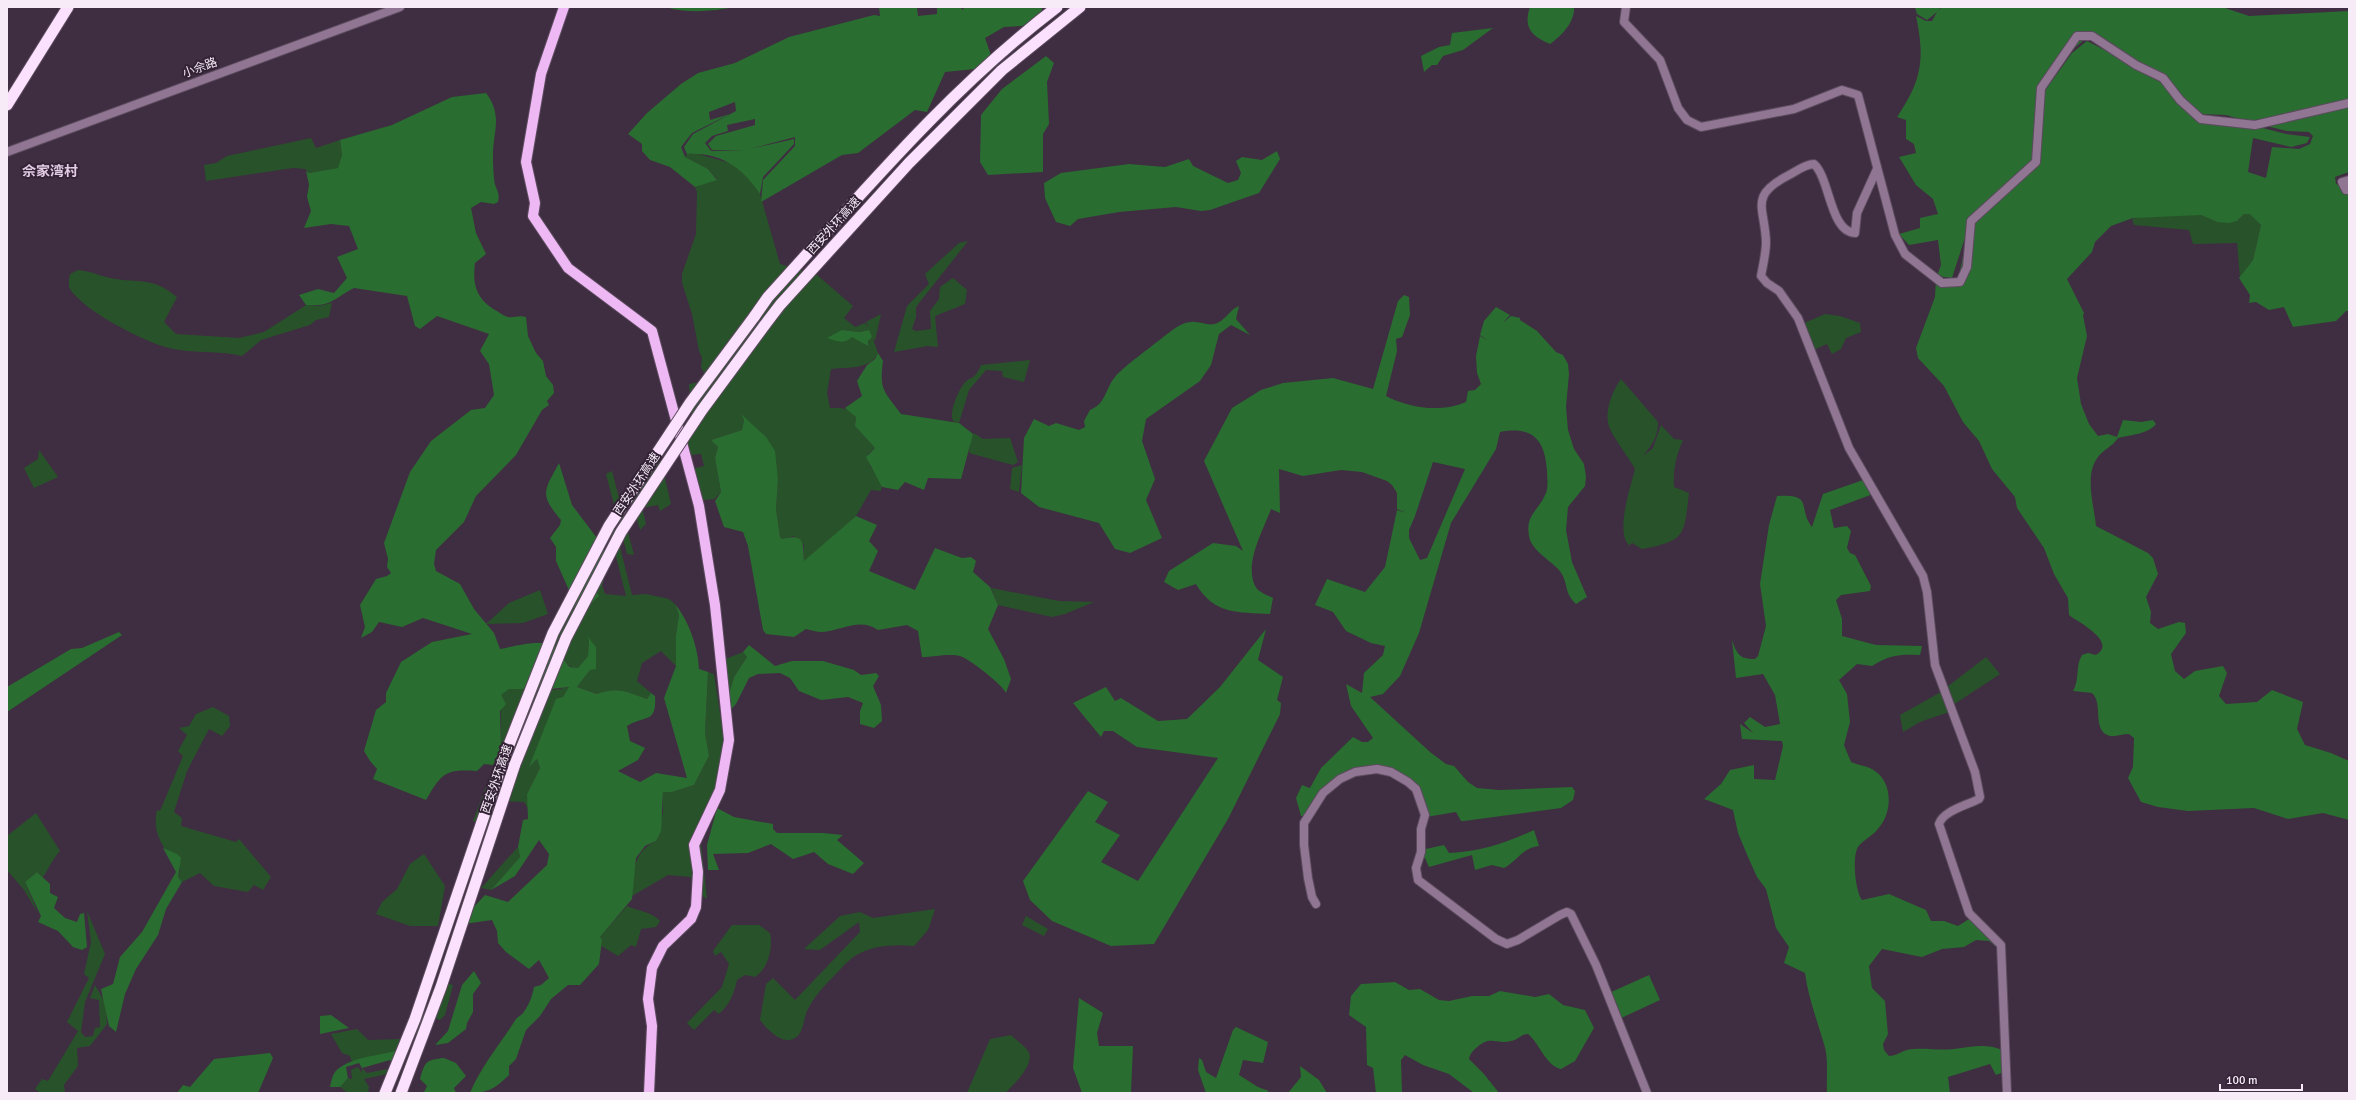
<svg xmlns="http://www.w3.org/2000/svg" width="2356" height="1100" viewBox="0 0 2356 1100" font-family="Signika,'Noto Sans SC',sans-serif">
<style>
.green{fill:#28532a;fill-rule:evenodd}
.forest{fill:#2a6d30;fill-rule:evenodd}
.lines{fill:none;stroke-linecap:round;stroke-linejoin:round}
.minor-casing{stroke:#5c4b5e;stroke-width:10}
.major-casing{stroke:#5c4b5e;stroke-width:12}
.highway-casing{stroke:#5c4b5e;stroke-width:13}
.minor{stroke:#907693;stroke-width:8}
.major{stroke:#edb8f3;stroke-width:10}
.highway{stroke:#fbe1fe;stroke-width:11}
.highway-bridge-casing{stroke:#5c4b5e;stroke-width:13;stroke-linecap:butt}
.highway-bridge{stroke:#fbe1fe;stroke-width:11}
.labels{text-anchor:middle;dominant-baseline:central;stroke-width:4;stroke-linejoin:round;paint-order:stroke}
.street-label{font-size:12px;fill:#f7ebf8;stroke:#342336}
.quarter-label{font-size:14px;font-weight:bold;fill:#e3cce6;stroke:#342336}
</style>
<rect width="100%" height="100%" fill="#3f2d41"/>
<path class="green" d="M311 138 316 148 340 140 342 155 339 168 309 173 305 169 293 168 206 181 204 165 216 163 227 156Z
M687 154H698L733 164 751 180 760 194 780 264 817 275 853 306 844 318 855 327 865 323 868 327 866 322 881 314 875 341 873 339 878 353C870 370 847 367 831 369L827 393 830 408C842 408 848 407 856 417L855 426 875 448 868 454 870 466 882 483 881 491 871 490 856 516 804 562V545L794 536 782 539 780 537 776 509 778 480 742 415 744 420 742 430 711 440 718 447 715 458 721 492 714 499 695 501 687 470 704 466 701 454 681 456 673 434 693 430 689 384 700 382 704 373 701 367 702 358 699 351 692 314 682 283V274L696 234 697 192 695 187 717 179 708 169 685 157ZM842 330 860 332 869 330 868 346Z
M2244 214H2251L2261 225 2253 260 2240 277 2237 243 2193 244 2189 230 2134 225 2132 219 2148 215H2201L2217 222 2237 221Z
M968 241 916 307V317L912 329 916 331 931 329 930 311 939 299 940 287 953 278 967 290 965 304 935 316 938 347 928 346 894 352 907 306 929 284 925 274 959 243Z
M78 270C92 271 104 278 116 279 144 283 154 278 177 297L164 322 176 334 239 338 264 332 306 305 318 306 332 303 329 317 316 320 310 325 261 340 242 356C219 350 193 354 169 348 144 342 84 311 70 289 68 285 69 279 70 274Z
M1825 314 1840 316 1860 323 1861 332 1846 338 1841 349 1832 354 1827 344 1811 351 1802 324Z
M1030 360 1024 382 1003 377 1002 371 986 370 969 390 959 423 953 421C949 413 957 393 963 385 970 375 974 382 981 365Z
M1621 379 1658 422C1658 437 1652 445 1643 456L1653 448 1661 425 1674 439 1683 440C1676 456 1673 469 1674 487L1689 493C1684 534 1687 541 1642 549L1632 543 1626 548 1629 545C1615 532 1631 485 1635 469 1627 455 1617 443 1610 429 1603 414 1612 391 1621 379Z
M974 433 983 439 1010 438 1018 462 1013 465 969 453 970 440Z
M39 450 58 477 34 488 24 468 38 459Z
M660 457 671 504 660 511 658 505 642 508 646 524 640 530 629 491Z
M1022 465 1019 492 1010 489 1012 468Z
M612 471 634 555 627 554 606 474Z
M613 519 632 595 646 594 669 599 675 604 679 615 676 635V666L661 651 642 663 637 681 651 693 647 699C627 692 619 686 598 694L577 687 590 670 589 640 588 656 578 668C566 667 567 662 561 653 559 650 556 649 554 646 543 632 561 604 568 592L572 597 596 591 602 585 605 594 626 596 608 525Z
M991 588 1059 601 1094 602 1065 614 1052 617 998 605Z
M540 590 548 614 523 623 486 624 509 603Z
M743 652 747 657 734 677 729 694 723 698 718 662Z
M1986 657 2000 674 1950 707 1943 690Z
M708 672 714 674 726 754 701 843 707 899 693 889 691 877 668 875 632 896C635 871 631 854 656 841L663 812V792H672L694 785 709 756 705 733Z
M529 683 554 690 569 687 530 766 537 759 540 768 527 794 529 810 524 802 505 801 498 823 483 826 473 821 501 748V695L509 688 523 689Z
M1941 692 1949 712 1920 722 1903 732 1900 715Z
M213 707 229 716 230 726 222 736 209 729 187 771 174 812 182 818 181 826 236 842 239 839 271 877 263 890 254 885 248 892 214 886 200 873 182 882 178 877 180 870C166 850 151 836 157 810L160 811 183 756 178 751 187 735 179 728 189 726 196 714Z
M36 813 60 851C52 860 49 868 43 877L37 872 25 882 38 913 24 890 7 870V836Z
M518 847 520 857 491 890 481 888Z
M424 854 445 886 438 926H410L376 914 382 902 397 889 410 864Z
M627 906C638 911 652 912 660 921L656 927 641 929 636 947 631 945 618 956 600 945V937Z
M935 909 928 930 914 946C895 944 872 945 855 956 847 961 840 970 833 977 822 988 814 997 807 1011 804 1018 803 1034 795 1038 782 1046 767 1029 760 1020L766 984 773 978 795 1000 860 932 859 922 820 950 804 949 840 916 860 912 873 918Z
M87 911 105 954 85 1002 81 1032 85 1037 93 1036 95 1028 100 1027 99 1000 90 998 95 985 106 1004 107 1024 90 1046 77 1048 78 1066 64 1085 65 1093H40L35 1089 42 1079 48 1081 78 1031 67 1022 89 978 84 974 91 942Z
M1026 916 1048 929 1044 936 1022 925Z
M732 925H759L770 933C773 947 769 968 755 977L745 975 737 980C734 994 730 1004 719 1014L714 1010 694 1030 687 1023 722 987 729 964 721 952 715 956 713 951Z
M442 982 453 985 445 1015 440 1020 426 1015 418 1034 408 1030 435 1005Z
M357 1029 368 1040 402 1039 398 1050 352 1062 350 1056 342 1053 331 1034Z
M1011 1035C1016 1040 1024 1045 1028 1051 1036 1063 1014 1085 1005 1093H967L990 1039Z
M358 1067 362 1073V1068L367 1073 393 1068 391 1073 364 1079 369 1087 368 1093H348L340 1087 348 1078 352 1079 351 1070Z"/>
<path class="forest" d="M666 7H736C714 11 687 14 666 7Z
M879 7H917L918 16 937 14V7H960L963 10 964 7H1042L1041 18 1022 26 1004 27 985 38 993 61 985 68 945 72 927 112 915 110 858 153 842 155 761 202 763 180 795 146V137L750 149 794 139V144L763 177 760 194C742 167 720 152 687 154L684 147 693 134 736 111 735 102 709 112 710 120 730 114 692 133 681 147 685 157 708 169 717 180 695 187 670 167 650 160 642 151V144L628 134 647 113 681 84 698 73 735 63 789 37 874 15 880 16ZM755 119V125L716 136 708 144 712 150 745 151H711L705 143 712 136 728 131 727 125Z
M1530 7H1574C1575 22 1562 35 1550 44 1531 36 1523 27 1530 7Z
M1915 7H1941L1938 11 1942 7H2222L2249 16 2349 11V105L2287 119H2259L2250 122 2226 115 2200 114 2181 103 2164 77 2093 39 2086 38 2070 52 2041 91 2033 163 1972 216 1952 278 1937 276 1941 265 1938 240 1909 245 1899 234 1920 228V218L1938 214 1933 199 1916 185 1899 157 1916 153 1914 144 1906 139V120L1897 117C1922 80 1925 59 1916 16L1926 21H1932L1937 12 1927 20 1917 14Z
M1493 28 1463 50 1443 56 1437 65H1432L1424 72 1421 56 1439 47 1450 45 1452 33Z
M2087 41 2161 79 2178 104 2190 114 2228 119 2286 134 2310 137 2307 143 2291 147 2253 138 2248 172 2266 178 2272 147 2299 149 2310 144 2313 136 2309 132 2287 131 2254 123 2349 107V172L2335 177 2336 184 2349 188V311H2346L2336 321 2293 327 2284 307 2269 310 2256 302 2249 303 2250 295 2239 278 2253 260 2261 225 2250 214H2244L2237 221 2229 223 2217 222 2201 215 2133 218 2111 226 2095 242 2092 252 2067 279 2084 313 2083 315 2087 336 2077 378 2081 404 2089 424 2098 436 2108 434 2117 437 2123 420 2141 422 2153 420 2156 424C2149 434 2129 435 2118 438 2112 447 2104 449 2098 457 2084 475 2094 505 2096 526L2148 553 2153 558 2158 574 2146 597 2151 612 2150 623 2158 629 2179 622 2185 623 2186 633 2171 654 2175 671 2184 679 2195 671 2223 666 2227 673 2219 696 2226 704 2257 702 2272 690 2303 702 2297 729 2305 745 2331 753 2349 761V820L2323 813 2288 819 2254 808 2188 811 2158 807 2141 802 2128 778 2133 767 2134 738 2129 734C2123 734 2115 737 2110 736 2091 731 2104 704 2092 693L2073 691C2080 679 2075 666 2082 655L2088 653 2096 655C2118 642 2078 622 2069 615L2068 598 2054 574 2044 548 2017 508 2015 497 1992 469 1979 441 1963 422 1944 386 1918 358 1916 348 1935 297 1936 279 1953 281 1959 275 1970 225 2036 164 2044 92 2072 53Z
M1046 56 1054 63 1047 82 1049 124 1043 134V172L988 175 980 162 981 115 1002 89Z
M486 93C504 117 492 133 493 159 493 163 494 182 495 184 497 191 500 194 498 202L494 204 481 202 471 208 476 233 486 254 475 263C472 285 477 300 497 311 500 313 504 316 508 317 514 318 519 315 526 317L528 336 536 353 543 361 546 376 553 385 554 393 547 401 549 405 542 410 516 455 476 496 464 522 436 550 434 564 436 571 460 584 474 609 494 633 500 649C516 646 545 637 558 649 563 654 564 662 570 667L578 668 588 656 589 640 587 636 596 647V669L590 670 577 687 597 694C619 686 627 692 647 699L651 693 655 696C657 724 645 715 627 726L630 741 645 748 638 760 618 771 640 782 656 773 687 778 664 698 676 666V635L679 615 675 604C689 621 698 647 699 669L708 672 705 733 709 756 694 785 672 792H663L661 831 656 841 645 846 636 858 632 899 600 937 602 940 599 964 580 985H568L551 999 540 1016 526 1030 516 1059 509 1066V1075C496 1088 488 1093 470 1093 481 1066 501 1043 516 1019 518 1016 521 1016 523 1013 529 1005 532 997 534 987L541 985 549 978 539 960 529 969 506 952 498 943 497 931 492 920 457 925 485 895 508 902 547 865 549 854 539 840 515 876 491 890 520 857 518 847 523 820 528 819 527 794 540 768 537 759 529 767 556 699 563 697 569 687 541 690 529 683 523 689H509L501 695 506 704 500 711 501 748 491 769 493 765 484 764 477 771C445 769 442 773 426 800L373 779 377 769 370 761 364 751 376 710 386 702V693L401 662 432 642 472 634 423 618 402 627 379 622 372 632 361 638 365 627 360 605 376 579 387 576 391 573 387 567 388 559 384 543 410 472 431 441 471 410 485 408 494 395 489 364 480 351 489 334 437 316 420 329 415 326 407 296 354 288C333 299 331 307 306 305L299 295 318 289 334 293 347 278 337 257 358 249 349 226 331 224 304 228 311 211 307 197 309 185 306 171 309 173 338 168 342 155 340 140 392 125 452 97Z
M1277 151 1280 159 1259 193 1210 210 1201 211 1176 207 1119 212 1078 219 1070 226 1056 222 1045 198 1044 183 1061 173 1129 164 1165 167 1189 159 1193 166 1228 183 1238 180 1241 173 1236 161 1242 157 1262 160Z
M1404 295 1409 297 1410 315 1402 337 1396 339 1397 351 1386 396C1409 408 1441 413 1466 402L1468 391 1475 390 1481 384 1477 373 1476 356 1480 336 1487 340 1480 335 1484 321 1496 307 1510 315 1503 323 1511 316 1520 318V320L1537 331 1556 352 1563 355 1568 364 1569 374 1566 407 1568 430 1574 449 1584 464 1586 477 1585 486 1568 507 1566 530 1572 562 1587 597 1576 604C1563 592 1569 582 1559 570 1550 560 1531 550 1529 536 1525 515 1539 510 1545 495 1549 488 1547 478 1547 471 1545 439 1532 426 1500 432L1496 449 1451 523 1419 633 1400 676 1383 694 1370 697 1430 752 1446 764 1454 766 1468 782 1477 788 1499 790 1572 787 1575 791 1573 800 1561 808 1464 821H1461L1456 812 1426 817 1407 780C1395 776 1379 769 1367 769 1337 768 1321 792 1307 816H1301L1296 798 1302 785 1310 788 1321 768 1353 737 1362 742H1368L1373 738 1351 706 1346 684 1362 693 1364 673 1383 655 1385 646 1371 643 1346 631 1333 612 1315 605 1327 579 1365 592 1385 567 1397 510 1407 513 1397 509V493L1392 485 1387 481 1362 472 1341 470 1303 476 1279 469 1280 513 1271 509C1263 531 1242 567 1257 589 1261 593 1269 596 1273 598L1270 614C1238 612 1214 615 1196 584L1178 590 1164 582 1169 571 1213 543 1236 546 1243 551 1204 461 1232 408 1261 390 1283 383 1333 378 1373 389 1398 301ZM1433 462 1465 469 1427 558 1420 560 1409 538V530L1415 516Z
M1239 306 1236 319 1250 335 1231 325 1219 334 1211 365 1200 381 1146 419 1142 441 1155 479 1146 500 1162 538 1130 553 1115 549 1099 523 1039 507 1021 493 1024 438 1034 419 1049 426 1056 423 1079 430 1085 427 1084 421 1090 410C1106 404 1105 389 1115 377 1124 366 1150 348 1162 338 1170 332 1181 322 1191 322 1199 321 1207 326 1215 324 1225 321 1229 310 1239 306Z
M842 330 860 332 869 330 872 337 868 341V346L852 337C843 345 837 341 827 338Z
M878 353 883 361C879 390 884 391 901 414L959 423 973 434 961 479 928 478 924 490 905 482 898 490 882 487 866 457 875 448 855 426 856 417 845 408 862 396 857 381 867 365 875 359Z
M741 414 766 437 775 451 778 480 776 509 780 537 782 539C805 533 803 543 804 561L856 516 877 525 869 541 878 551 869 571 915 590 935 548 962 558 971 557 976 561 973 572 990 587 998 605 988 629 1004 659 1011 679 1006 693C1003 685 968 658 960 656 949 653 933 657 922 657L918 631 907 625 878 630C860 617 841 631 822 632 817 632 811 630 806 629L794 637 766 634 763 630 748 546 743 532 724 527 715 501 721 492 715 458 718 447 711 440 742 430 744 420Z
M559 463 572 505 603 546 607 569 602 585 596 591 599 596 577 616 572 597 556 561V547L550 538 560 525 561 520C539 494 544 491 559 463Z
M1866 479 1873 494 1830 510 1834 528 1847 526 1851 531 1847 548 1850 553 1855 555 1871 586 1870 591 1841 595 1836 600 1842 619V636L1876 645 1922 646 1920 655C1900 654 1889 655 1872 666L1857 664 1839 680 1847 694 1850 722 1844 745 1851 762C1858 765 1866 766 1872 769 1894 781 1893 814 1877 830 1872 836 1863 840 1858 847 1852 856 1855 891 1862 900L1889 894 1926 910 1931 921H1944L1958 926 1969 919 1995 940 2001 951 1989 941 1976 940 1964 947 1942 949 1922 957 1882 949 1869 966 1872 988 1885 1001 1888 1034 1883 1044 1884 1050 1889 1056C1896 1056 1900 1052 1907 1050 1922 1047 1938 1051 1954 1049 1972 1047 1985 1043 2002 1050L2004 1072 1996 1075 1990 1064 1948 1077 1950 1093H1827C1826 1078 1829 1059 1824 1044 1817 1020 1808 997 1805 973L1784 963 1789 947 1776 928 1766 889 1757 877 1748 857 1738 833 1733 810 1704 799 1721 784 1730 770 1754 765V779L1775 780 1783 746 1782 741 1742 739 1740 724 1753 733 1744 723 1750 717 1765 727 1780 724 1775 695 1763 674 1736 678 1732 640C1737 654 1739 659 1755 659L1758 656 1766 626 1760 584 1769 525 1777 496C1815 494 1797 508 1812 527L1823 494Z
M1266 629 1258 660 1283 677 1277 700 1281 703 1280 714 1228 819 1154 944 1111 946 1052 921 1030 900 1023 881 1088 791 1108 802 1095 822 1120 835 1101 862 1138 881 1218 758 1137 747 1113 731H1104L1101 737 1073 703 1106 687 1115 701 1121 698 1158 721 1187 719 1220 687Z
M119 632 122 635 7 712V687L71 649 82 648Z
M749 645 775 666 792 661H823L854 670 861 675 876 673 879 676 873 686 881 705 882 721 874 728 860 724V711L863 703 848 697 821 700 799 691 790 678 780 673 758 674 749 678 736 704 726 715 723 698 729 694 734 677 747 657 743 652Z
M717 808 734 817 773 824V829L777 833H823L843 835 837 840 864 863 853 874 828 864 814 852 793 859 771 844 748 853 713 854 719 870H708L707 845Z
M1534 830 1539 846C1523 847 1517 861 1504 868L1492 865 1475 870 1472 855 1429 867 1425 858 1421 859V850L1444 845 1449 853C1480 852 1506 843 1534 830Z
M163 848 177 854 181 858 178 877 182 882 166 909 158 935 136 969 125 994 116 1032 109 1026 101 989 113 984 120 957 142 932 176 872Z
M37 872 50 884V893L58 897 54 908 65 918 77 922 80 914 84 913 87 947 82 950 73 947 58 931 38 922 41 916 25 882Z
M474 971 481 983 473 994V1012L467 1023 466 1029 448 1043 435 1045 448 1031 462 985Z
M1649 975 1660 1000 1617 1020 1607 994Z
M1395 982 1409 990 1420 989 1439 1000 1449 1001 1472 996H1489L1500 991 1535 997 1549 994 1563 1005 1585 1010 1594 1028 1575 1061 1561 1069C1546 1066 1540 1044 1528 1034 1521 1034 1518 1040 1511 1041 1495 1045 1491 1034 1475 1049 1472 1052 1470 1054 1469 1059L1484 1074 1499 1093H1474L1449 1074 1423 1065 1405 1055 1401 1060 1402 1093H1376L1373 1068 1367 1065 1366 1027 1349 1015 1351 996 1361 984Z
M1079 998 1103 1013 1097 1033 1099 1046H1133L1131 1093H1082L1073 1068Z
M331 1015 349 1028 320 1034V1016Z
M1236 1027 1268 1042 1263 1063 1243 1060 1239 1075 1258 1087 1269 1091 1265 1093H1206L1198 1070 1199 1058 1202 1060 1206 1072 1216 1078 1233 1030Z
M398 1050 393 1068 390 1060 362 1068 359 1063 346 1067 348 1078 340 1087H330C331 1083 332 1076 335 1072 348 1057 379 1056 398 1050Z
M270 1053 273 1058 258 1093H177L183 1085 190 1087 214 1059Z
M444 1058 456 1063 466 1076 454 1088 456 1093H420L424 1092 427 1086 420 1079C425 1061 426 1060 444 1058Z
M1300 1066 1319 1080 1327 1093H1288L1301 1077Z"/>
<g class="lines">
<defs>
<path id="minor" d="M1626 7 1624 22 1660 60 1678 108 1687 120 1701 127 1794 109 1842 90 1858 95 1895 235 1905 254 1942 283 1960 282 1967 267 1971 221 2036 162 2041 88 2077 36H2092L2136 65 2163 78 2180 100 2201 119 2255 125 2349 103
M7 152 400 7
M1877 169 1857 213 1855 233C1830 232 1830 178 1814 164 1805 164 1797 171 1789 175 1748 196 1765 207 1766 242 1766 253 1763 265 1761 276L1767 283 1779 291 1798 318 1849 448 1923 576 1927 592 1935 665 1975 772 1980 797 1979 799C1967 805 1943 811 1939 824L1969 913 2001 945 2007 1093
M2349 180 2342 182 2346 190H2349
M1316 904 1312 897 1308 878 1304 845V823L1323 793 1340 779 1355 772 1377 769 1391 772 1408 782 1416 789 1425 815 1421 829V852L1416 868 1418 880 1496 939 1507 944 1518 940 1560 915 1567 912 1571 914 1596 965 1647 1093"/>
<path id="major" d="M564 7 541 74 526 162 535 203 533 216 568 268 652 331 699 506 715 605 729 740 720 790 694 845 698 872 696 907 691 919 663 946 652 968 648 999 652 1026 649 1093"/>
<path id="highway" d="M7 105 68 7
M754 317 768 297C860 196 948 90 1057 7
M764 326 780 305 909 163 1002 70 1080 7
M385 1093 415 1019 503 760
M401 1093 441 987 515 764"/>
</defs>
<use href="#minor" class="minor-casing"/>
<use href="#major" class="major-casing"/>
<use href="#highway" class="highway-casing"/>
<use href="#minor" class="minor"/>
<use href="#major" class="major"/>
<use href="#highway" class="highway"/>
<defs>
<path id="highway-bridge" d="M503 760 553 633 609 526 690 403 754 317
M515 764 566 638 621 532 702 410 764 326"/>
</defs>
<use href="#highway-bridge" class="highway-bridge-casing"/>
<use href="#highway-bridge" class="highway-bridge"/>
</g>
<g class="labels">
<g class="street-label">
<text transform="translate(200 68) rotate(-20)">小佘路</text>
<text transform="translate(834 226) rotate(-48)">西安外环高速</text>
<text transform="translate(637 484) rotate(-56)">西安外环高速</text>
<text transform="translate(497 779) rotate(-71)">西安外环高速</text>
</g>
<g class="quarter-label">
<text x="50" y="171">佘家湾村</text>
</g>
</g>
<rect width="2356" height="1100" fill="none" stroke="#f7ebf8" stroke-width="16"/>
<path d="M2220 1084v6h82v-6" fill="none" stroke="#f7ebf8" stroke-width="2"/>
<text x="2226" y="1084" font-size="12" fill="#f7ebf8" stroke="#342336" stroke-width="3" paint-order="stroke">100 m</text>
</svg>
